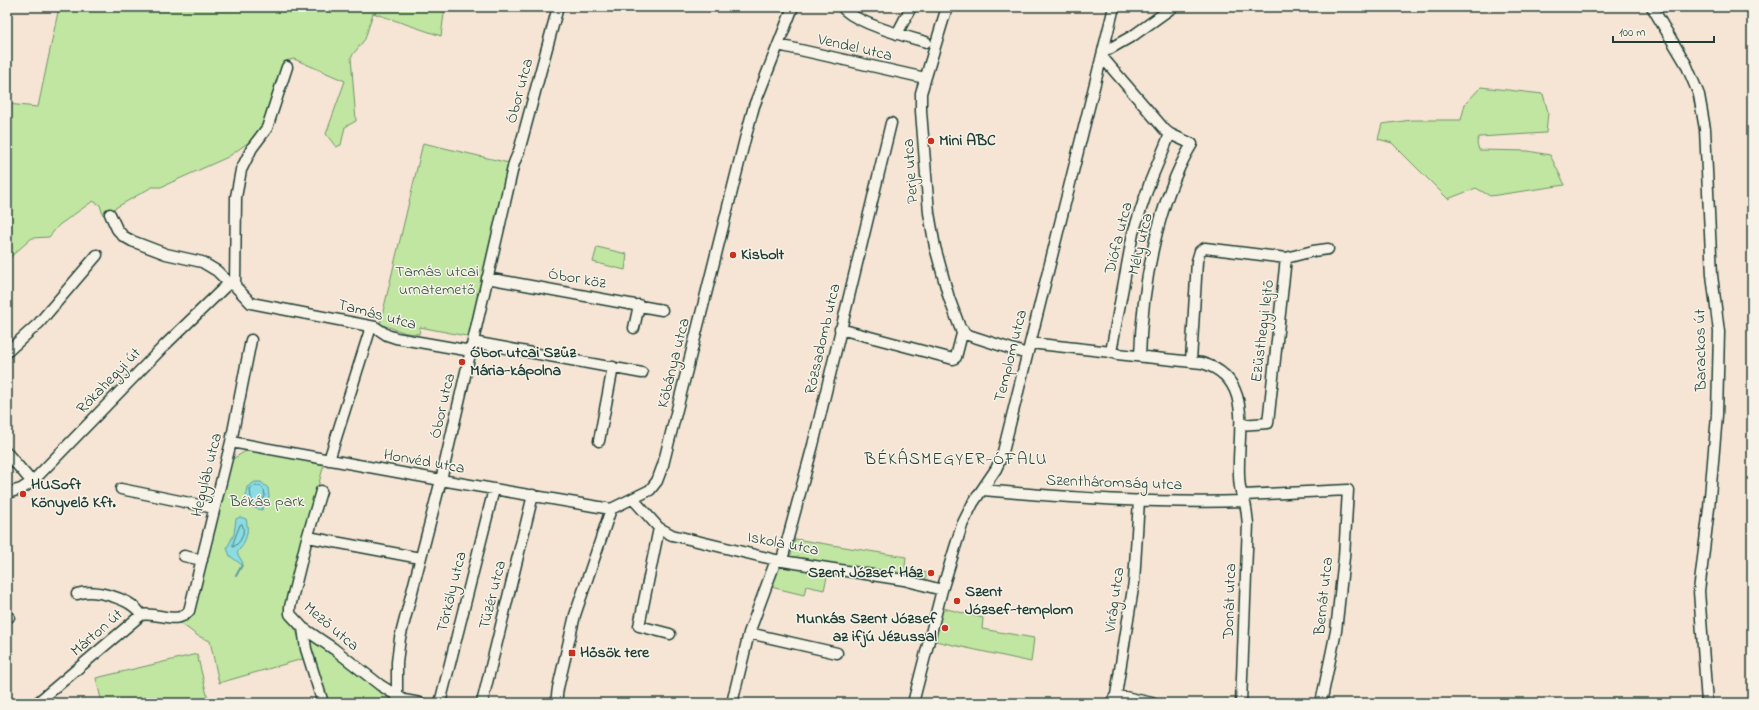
<svg xmlns="http://www.w3.org/2000/svg" width="1759" height="710" viewBox="0 0 1759 710" font-family="'Indie Flower',sans-serif">
<style>
.green{fill:#c0e6a1;stroke:#70926a}
.water{fill:#8bdce3;stroke:#609c9d}
.lines{fill:none;stroke-linecap:round;stroke-linejoin:round}
.shore{stroke:#4a7d7a;stroke-width:1}
.stream{stroke:#609c9d;stroke-width:2}
.minor-casing{stroke:#1f3d34;stroke-width:13}
.minor{stroke:#f7f3e8;stroke-width:10}
.poi-dot{fill:#c8321e;stroke:#f7f3e8;stroke-width:1.5}
.labels{text-anchor:middle;dominant-baseline:central;stroke-width:3;stroke-linejoin:round;paint-order:stroke}
.street-label{font-size:16px;fill:#1f3d34;stroke:#f7f3e8}
.poi-label{font-size:16px;font-weight:bold;fill:#1f3d34;stroke:#f7f3e8;text-anchor:start}
.park-label{font-size:16px;fill:#375644;stroke:#f7f3e8}
.neighbourhood-label{font-size:17px;letter-spacing:1px;fill:#1f3d34;stroke:#f7f3e8}
</style>
<rect width="100%" height="100%" fill="#f6e5d4"/>
<filter id="ink" filterUnits="userSpaceOnUse"><feTurbulence type="fractalNoise" baseFrequency=".025" numOctaves="2"/><feDisplacementMap in="SourceGraphic" scale="8" xChannelSelector="R" yChannelSelector="G"/><feConvolveMatrix kernelMatrix="1 2 1 2 8 2 1 2 1" color-interpolation-filters="sRGB"/></filter>
<g filter="url(#ink)">
<path class="green" d="M59 7H445L441 36 373 13 365 39 351 57 356 121 345 127 341 145 336 147 326 134 345 81 294 59 285 61 263 129 256 137 228 157 161 187H152L103 215 100 205 93 201 59 225 49 237 32 238 7 260V104L38 107Z
M1481 87 1543 94 1548 112 1546 133 1479 137 1477 143 1479 150 1528 151 1550 155 1565 185 1490 196 1476 188 1448 199 1392 143 1378 139 1382 124 1411 120H1461L1465 104Z
M423 143 509 163 471 337 420 327 419 334 406 333 380 324Z
M597 247 627 254 625 270 593 262Z
M252 450 324 464 285 613 296 630 306 658 219 683 210 641 198 636 179 622 190 617 231 460 244 452Z
M795 539 906 557 905 567 927 573 925 582 898 574 790 558Z
M780 565 828 573 824 590 806 586 804 595 771 587Z
M943 608 983 618 982 629 1034 638 1031 662 935 641Z
M304 636 333 649 404 703H323Z
M197 654 209 703H102L96 678Z"/>
<path class="water" d="M255 482H261L268 488 269 497 262 510 251 507C247 500 245 495 247 487Z
M240 517 246 519C248 527 248 535 244 542 243 547 239 549 237 553L243 563 242 565 230 556 227 548 234 534 236 519Z"/>
<g class="lines">
<path class="shore" d="M255 486H260L264 490 265 496 260 506 254 504 251 498 250 489Z
M242 524C246 532 241 543 233 547 232 543 238 531 240 525Z"/>
<path class="stream" d="M236 576 242 565"/>
<defs>
<path id="minor" d="M842 7C853 22 907 37 926 42
M947 7 921 93V111L929 213 935 247 949 298 962 333 1027 354
M1652 7 1686 64 1699 95 1705 129 1712 275 1719 332 1717 415 1709 508 1699 591 1707 703
M897 34 911 7
M778 45 925 78
M1104 52 1134 35 1173 7
M1103 58 1165 130 1170 134 1192 144C1157 202 1142 288 1140 356
M110 214 117 229 123 236 132 241 166 254 202 262 217 271 229 283 235 286 251 303 375 327 387 335 396 338 471 351
M487 278 662 310
M235 286 236 197 241 170 252 148 267 128 287 67
M634 328 639 305
M840 329 953 359 956 357 963 330
M473 342 642 373
M1030 343 1111 352 1117 354 1202 363C1260 380 1233 444 1240 487 1241 494 1245 501 1246 508 1247 513 1247 518 1248 523L1241 703
M7 352 39 323 97 255
M1111 352 1133 233 1150 182 1170 134
M1191 361 1197 261 1200 251 1205 248 1286 258
M1240 425 1268 423 1286 258 1313 251 1328 249
M599 441 613 367
M231 442 441 480 611 509
M7 453 32 482
M329 460 370 330 375 327
M121 489 214 508
M983 490C1069 498 1157 504 1244 501
M321 491 306 542 290 607V614L303 628 334 649 380 685 404 700 420 703
M7 493 21 489 32 482 165 345 229 283
M1243 495 1348 490 1344 557 1336 631 1321 703
M633 499 659 528 672 535 776 560 904 580 942 590
M659 528 639 626 670 634
M308 537 420 558
M184 556 202 560
M782 560 813 445 891 123
M77 594C94 588 133 599 141 615
M7 617H9
M303 628 306 649 323 703
M749 633 837 653
M1116 695 1152 703
M397 697V662L400 638 441 480 514 163 519 151 558 7
M37 703 141 615C157 611 177 626 189 611L231 442 251 340
M440 703 494 489
M482 703 533 495
M556 703 558 688 575 615 611 509 650 490 657 481 663 465 745 139 754 106 793 7
M732 703 749 633 776 560
M913 703 942 590 962 525 973 503 996 469 1002 456 1114 7
M1111 703 1116 695 1134 582 1139 500"/>
</defs>
<use href="#minor" class="minor-casing"/>
<use href="#minor" class="minor"/>
</g>
</g>
<g class="poi-dot">
<circle cx="931" cy="141" r="4"/>
<circle cx="733" cy="255" r="4"/>
<circle cx="462" cy="362" r="4"/>
<circle cx="23" cy="494" r="4"/>
<circle cx="931" cy="573" r="4"/>
<circle cx="957" cy="601" r="4"/>
<circle cx="945" cy="628" r="4"/>
<rect x="568" y="649" width="8" height="8" rx="2"/>
</g>
<g class="labels">
<g class="street-label">
<text transform="translate(855 48) rotate(13)">Vendel utca</text>
<text transform="translate(520 91) rotate(-75)">Óbor utca</text>
<text transform="translate(911 171) rotate(-94)">Perje utca</text>
<text transform="translate(1119 238) rotate(-76)">Diófa utca</text>
<text transform="translate(1141 244) rotate(-77)">Mély utca</text>
<text transform="translate(577 279) rotate(10)">Óbor köz</text>
<text transform="translate(377 315) rotate(15)">Tamás utca</text>
<text transform="translate(1263 331) rotate(-83)">Ezüsthegyi lejtő</text>
<text transform="translate(823 339) rotate(-77)">Rózsadomb utca</text>
<text transform="translate(1701 350) rotate(-91)">Barackos út</text>
<text transform="translate(1011 356) rotate(-76)">Templom utca</text>
<text transform="translate(674 363) rotate(-76)">Kőbánya utca</text>
<text transform="translate(109 381) rotate(-46)">Rókahegyi út</text>
<text transform="translate(443 406) rotate(-77)">Óbor utca</text>
<text transform="translate(424 462) rotate(10)">Honvéd utca</text>
<text transform="translate(207 475) rotate(-76)">Hegyláb utca</text>
<text transform="translate(1114 483) rotate(2)">Szentháromság utca</text>
<text transform="translate(783 544) rotate(11)">Iskola utca</text>
<text transform="translate(452 592) rotate(-76)">Törköly utca</text>
<text transform="translate(493 595) rotate(-76)">Tüzér utca</text>
<text transform="translate(1324 596) rotate(-84)">Bernát utca</text>
<text transform="translate(1115 600) rotate(-82)">Virág utca</text>
<text transform="translate(1230 601) rotate(-88)">Donát utca</text>
<text transform="translate(331 627) rotate(40)">Mező utca</text>
<text transform="translate(97 633) rotate(-41)">Márton út</text>
</g>
<g class="poi-label">
<text x="939" y="141">Mini ABC</text>
<text x="741" y="255">Kisbolt</text>
<text x="470" y="353">Óbor utcai Szűz<tspan x="470" dy="18">Mária-kápolna</tspan></text>
<text x="31" y="485">HUSoft<tspan x="31" dy="18">Könyvelő Kft.</tspan></text>
<text x="923" y="573" text-anchor="end">Szent József Ház</text>
<text x="965" y="592">Szent<tspan x="965" dy="18">József-templom</tspan></text>
<text x="937" y="619" text-anchor="end">Munkás Szent József<tspan x="937" dy="18">az ifjú Jézussal</tspan></text>
<text x="580" y="653">Hősök tere</text>
</g>
<g class="park-label">
<text x="437" y="272">Tamás utcai<tspan x="437" dy="18">urnatemető</tspan></text>
<text x="267" y="502">Békás park</text>
</g>
<g class="neighbourhood-label">
<text x="956" y="459">BÉKÁSMEGYER-ÓFALU</text>
</g>
</g>
<rect width="1759" height="710" fill="none" stroke="#f7f3e8" stroke-width="24"/>
<rect x="12" y="12" width="1735" height="686" fill="none" stroke="#1f3d34" stroke-width="1.5" filter="url(#ink)"/>
<path d="M1613 36v6h101v-6" fill="none" stroke="#1f3d34" stroke-width="2"/>
<text x="1619" y="36" font-size="12" fill="#1f3d34" stroke="#f7f3e8" stroke-width="3" paint-order="stroke">100 m</text>
</svg>
